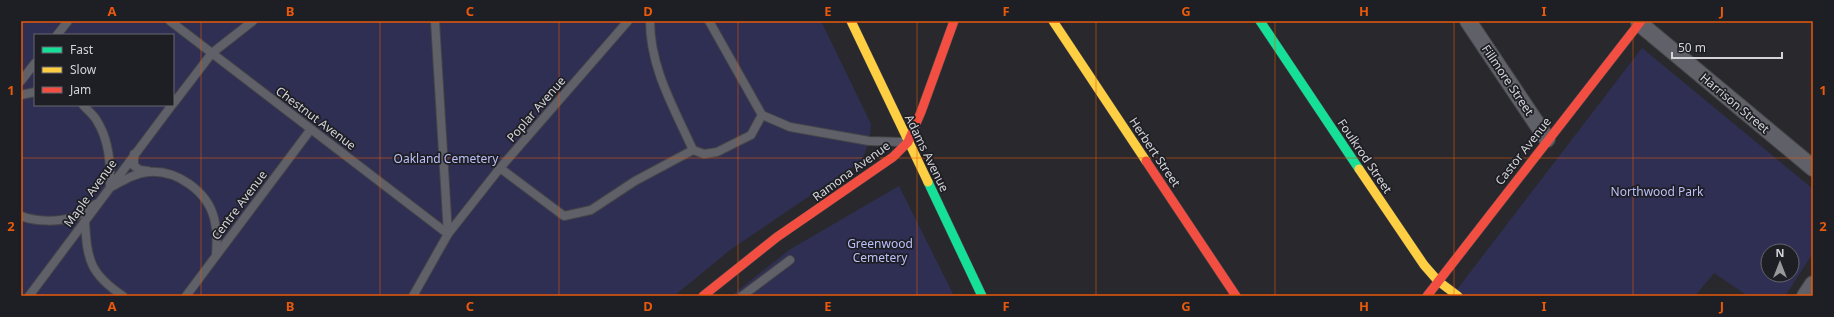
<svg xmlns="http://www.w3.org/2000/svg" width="1834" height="317" viewBox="0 0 1834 317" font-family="'Noto Sans',sans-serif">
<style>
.green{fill:#2f2f54;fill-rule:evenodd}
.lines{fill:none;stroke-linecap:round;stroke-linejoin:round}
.lane-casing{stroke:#454548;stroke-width:10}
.street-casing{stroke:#454548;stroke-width:18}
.fast-casing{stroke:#454548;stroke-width:10}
.slow-casing{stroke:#454548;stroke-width:10}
.jam-casing{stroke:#454548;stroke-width:10}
.lane{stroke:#606069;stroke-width:8}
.street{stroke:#606069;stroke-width:16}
.fast{stroke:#16e098;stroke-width:9}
.slow{stroke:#ffcf43;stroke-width:9}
.jam{stroke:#f24e42;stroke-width:9}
.grid{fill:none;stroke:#e8590c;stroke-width:1;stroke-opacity:0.55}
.labels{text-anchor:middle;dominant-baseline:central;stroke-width:3.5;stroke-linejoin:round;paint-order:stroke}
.street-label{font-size:12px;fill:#d3d3d8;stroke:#1e1e25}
.park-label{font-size:12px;fill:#bcc0f9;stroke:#1e1e25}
.neatline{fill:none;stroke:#e8590c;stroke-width:1.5}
.grid-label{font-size:13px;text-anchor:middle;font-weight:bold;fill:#e8590c}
</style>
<rect width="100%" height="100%" fill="#29292d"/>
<path class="green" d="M21 21H821L871 124C870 138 868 148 861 161L730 250 674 296H21ZM35 35H173V105H35Z
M1642 48 1813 189V253L1785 296H1748L1714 273 1695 296H1452ZM1768 251H1792V275H1768Z
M899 186 954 296H731L789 250Z"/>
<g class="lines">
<defs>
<path id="lane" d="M170 21 448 234
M435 21 448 234
M650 21C650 68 674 108 693 150
M709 21 762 115 790 127 869 141 902 142
M57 35 68 21
M21 81 35 63
M21 95 35 92
M173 104 212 53 253 21
M83 105C87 110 94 115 97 121 109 140 111 165 110 187
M134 154V166L140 170 148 171
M500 168 564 216 591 210 635 181 693 150 704 154 717 152 751 135 762 115
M113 186C124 180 136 173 149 172 177 170 207 191 214 218 217 230 217 243 216 255
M21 216C36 222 59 222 74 217 82 214 89 208 96 204
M85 221C87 260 90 274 123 296
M29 296 172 105
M186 296 311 129
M413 296 448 234 500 168 628 21
M742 296 790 260"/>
<path id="street" d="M1468 21 1547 139
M1639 23 1813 168
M1805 296 1813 284"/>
<path id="fast" d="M1260 21 1359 169
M928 182 982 296"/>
<path id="slow" d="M851 21 928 182
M1053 21 1146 161
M1359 169 1424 265 1438 281 1458 296"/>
<path id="jam" d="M1146 161 1236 296
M703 296 777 237 893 157 908 142 921 112 954 21
M1427 296 1641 21"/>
</defs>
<use href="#lane" class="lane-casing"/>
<use href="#street" class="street-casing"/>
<use href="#fast" class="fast-casing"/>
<use href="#slow" class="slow-casing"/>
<use href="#jam" class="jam-casing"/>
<use href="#lane" class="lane"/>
<use href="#street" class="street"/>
<use href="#fast" class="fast"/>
<use href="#slow" class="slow"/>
<use href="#jam" class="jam"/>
</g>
<path class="grid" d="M201 21V296M380 21V296M559 21V296M738 21V296M917 21V296M1096 21V296M1275 21V296M1454 21V296M1633 21V296M21 158H1813"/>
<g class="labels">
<g class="street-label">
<text transform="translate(1508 80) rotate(56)">Fillmore Street</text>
<text transform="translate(1735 103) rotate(40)">Harrison Street</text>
<text transform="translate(536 109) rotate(-49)">Poplar Avenue</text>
<text transform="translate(316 118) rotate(37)">Chestnut Avenue</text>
<text transform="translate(1523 151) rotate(-52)">Castor Avenue</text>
<text transform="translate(1155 152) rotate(56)">Herbert Street</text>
<text transform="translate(927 153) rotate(64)">Adams Avenue</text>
<text transform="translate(1365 156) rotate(56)">Foulkrod Street</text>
<text transform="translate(851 171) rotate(-36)">Ramona Avenue</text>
<text transform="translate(90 193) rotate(-54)">Maple Avenue</text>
<text transform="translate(239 205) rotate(-53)">Centre Avenue</text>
</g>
<g class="park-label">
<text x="446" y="158">Oakland Cemetery</text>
<text x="1657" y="191">Northwood Park</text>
<text x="880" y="243">Greenwood<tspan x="880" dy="14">Cemetery</tspan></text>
</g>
</g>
<rect width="1834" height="317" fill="none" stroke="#1e1e25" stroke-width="44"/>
<rect x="34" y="34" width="140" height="72" fill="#1e1e25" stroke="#66666d"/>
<rect x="42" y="47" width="20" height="6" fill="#16e098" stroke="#66666d"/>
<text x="70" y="54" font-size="12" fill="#d3d3d8">Fast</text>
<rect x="42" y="67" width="20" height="6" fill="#ffcf43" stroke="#66666d"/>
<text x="70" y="74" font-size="12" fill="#d3d3d8">Slow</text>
<rect x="42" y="87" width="20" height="6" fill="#f24e42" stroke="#66666d"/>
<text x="70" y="94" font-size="12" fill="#d3d3d8">Jam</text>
<g transform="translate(1780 263)"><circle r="19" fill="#1e1e25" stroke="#66666d"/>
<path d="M0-3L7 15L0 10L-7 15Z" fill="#98989c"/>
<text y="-6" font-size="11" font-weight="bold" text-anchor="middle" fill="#d3d3d8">N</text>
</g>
<path d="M1672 52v6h110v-6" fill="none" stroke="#d3d3d8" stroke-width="2"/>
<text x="1678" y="52" font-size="12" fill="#d3d3d8" stroke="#1e1e25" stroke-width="3" paint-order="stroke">50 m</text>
<rect x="22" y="22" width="1790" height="273" class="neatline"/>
<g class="grid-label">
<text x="112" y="16">A</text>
<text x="290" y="16">B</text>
<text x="470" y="16">C</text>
<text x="648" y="16">D</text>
<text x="828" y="16">E</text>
<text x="1006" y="16">F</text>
<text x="1186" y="16">G</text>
<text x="1364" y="16">H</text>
<text x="1544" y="16">I</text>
<text x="1722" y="16">J</text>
<text x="11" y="95">1</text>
<text x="1823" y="95">1</text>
<text x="11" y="231">2</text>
<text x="1823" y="231">2</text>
<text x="112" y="311">A</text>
<text x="290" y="311">B</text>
<text x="470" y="311">C</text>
<text x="648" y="311">D</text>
<text x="828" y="311">E</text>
<text x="1006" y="311">F</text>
<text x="1186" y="311">G</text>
<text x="1364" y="311">H</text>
<text x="1544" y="311">I</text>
<text x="1722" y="311">J</text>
</g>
</svg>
